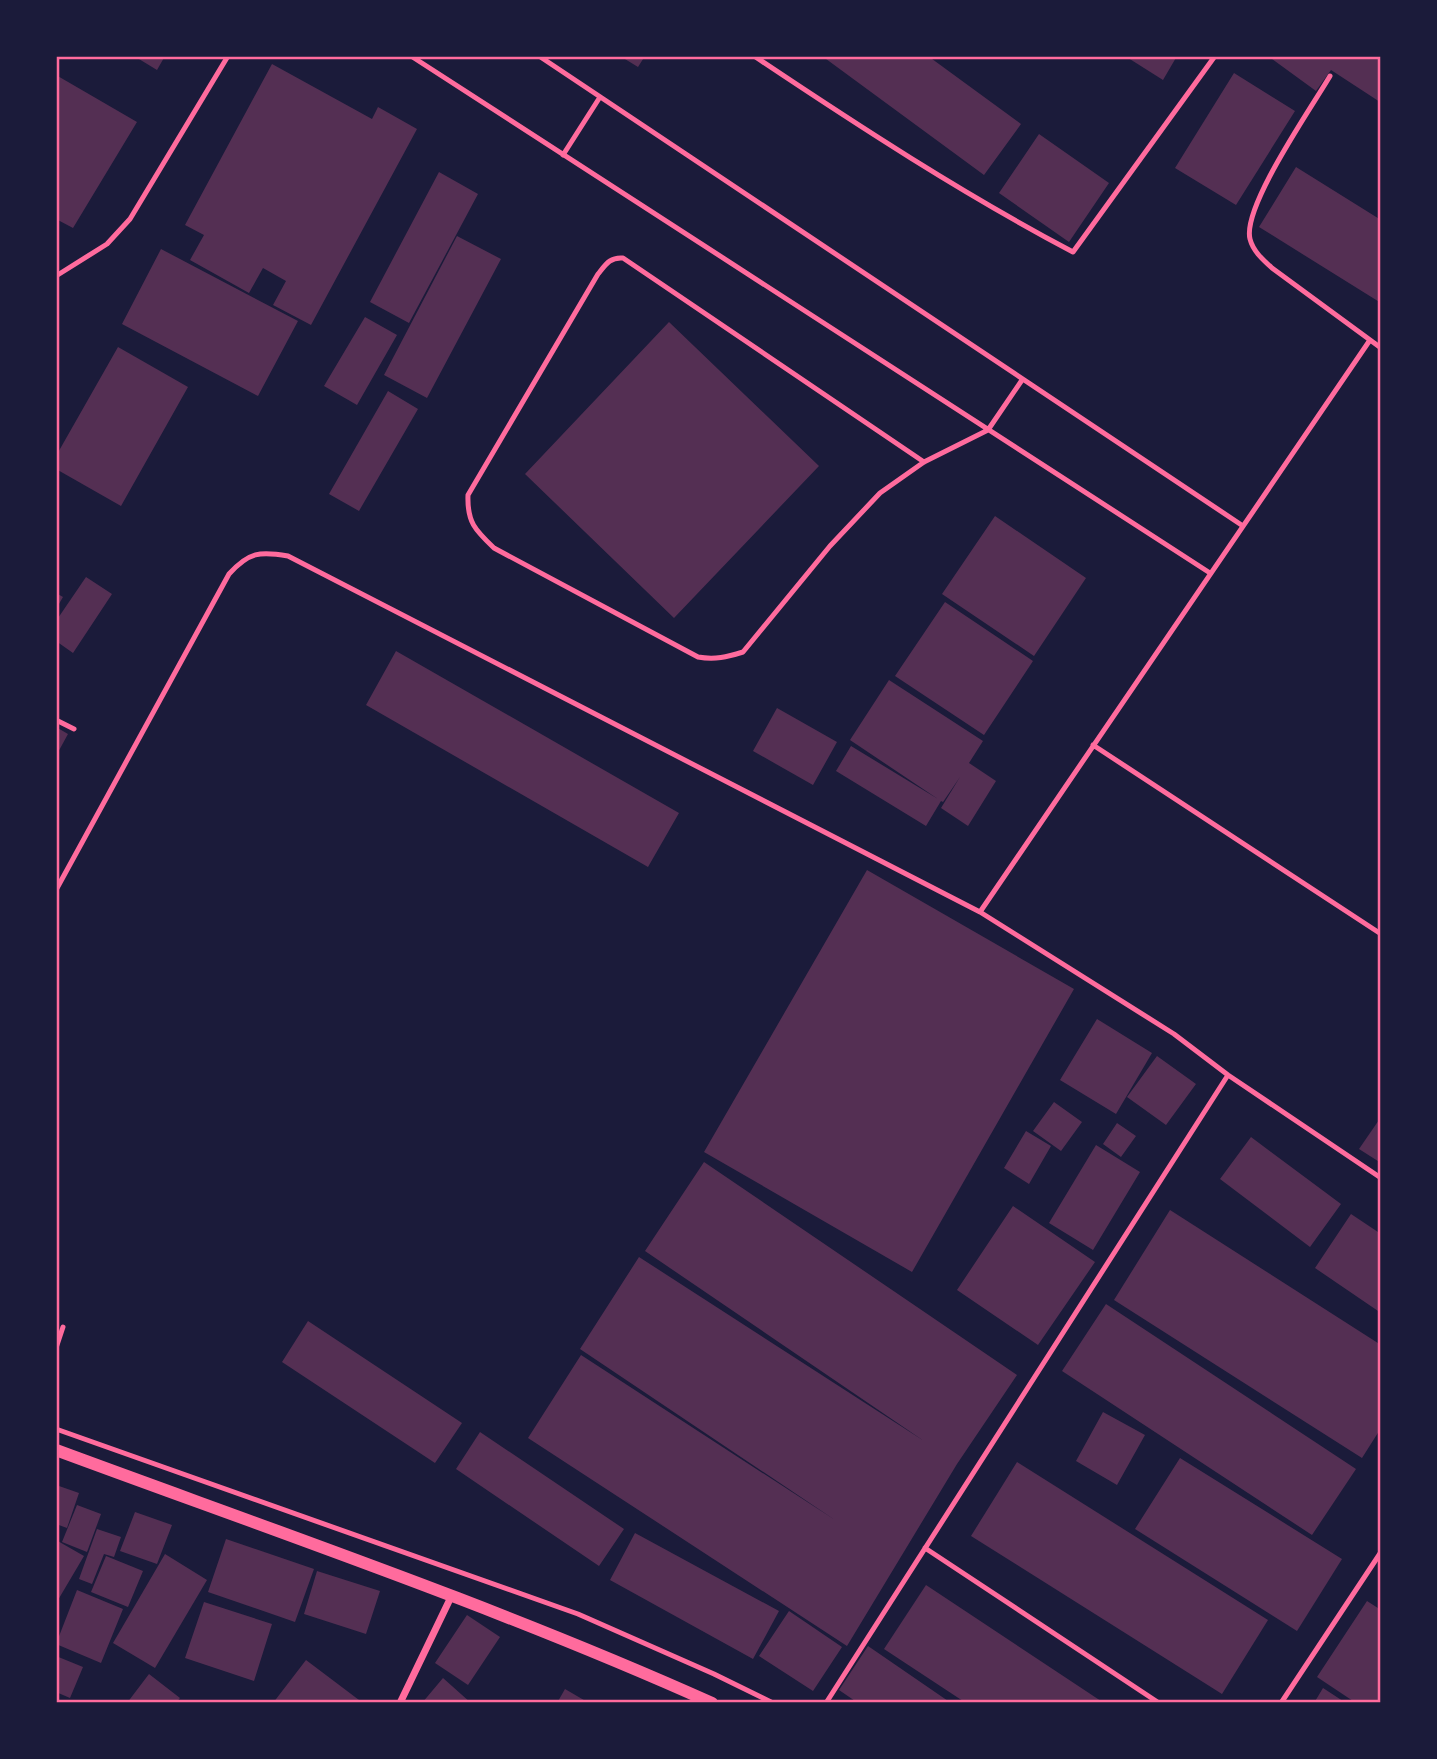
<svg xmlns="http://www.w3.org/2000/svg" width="1437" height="1759" viewBox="0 0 1437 1759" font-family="Georgia,serif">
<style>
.building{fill:#542f53}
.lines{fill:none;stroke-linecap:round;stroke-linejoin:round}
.service{stroke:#ff6b9d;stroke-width:5}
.minor{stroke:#ff6b9d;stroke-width:7}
.tertiary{stroke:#ff6b9d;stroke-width:12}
.neatline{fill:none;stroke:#ff6b9d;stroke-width:2.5}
</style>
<rect width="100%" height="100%" fill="#1b1b3a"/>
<path class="building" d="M134 56H165L157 70Z
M620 56H645L638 67Z
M822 56H928L1021 124 984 175Z
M1125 56H1177L1163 80Z
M1268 56H1381V100L1380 102 1331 70 1316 91Z
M272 64 372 119 378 107 417 129 311 325 273 305 286 281 263 268 249 293 190 260 204 235 185 225Z
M1234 73 1295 111 1236 205 1175 168Z
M56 75 137 122 73 228 56 219Z
M1039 134 1109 183 1069 242 999 193Z
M1296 167 1381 220V303L1259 227Z
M439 172 478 194 409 323 370 302Z
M457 236 501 259 427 398 384 375Z
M161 249 298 321 258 396 122 324Z
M365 317 397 335 357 405 324 386Z
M669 322 819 466 674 618 525 474Z
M118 347 188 387 121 506 56 469V456Z
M388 391 418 409 359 511 329 494Z
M995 516 1086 578 1034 656 942 594Z
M86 577 112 594 73 653 56 641V621Z
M56 593 63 597 56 609Z
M945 602 1033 661 984 735 895 676Z
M396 651 679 813 648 867 366 705Z
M889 680 983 741 969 763 996 781 968 826 941 808 960 777 943 802 941 801 926 826 836 771 851 746 938 799 850 740Z
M777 708 837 742 813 785 753 751Z
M56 727 68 734 56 756Z
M867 870 1074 989 912 1272 704 1152Z
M1097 1019 1152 1053 1116 1114 1060 1080Z
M1157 1056 1196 1084 1166 1125 1127 1097Z
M1054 1102 1082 1122 1061 1151 1033 1131Z
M1381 1117V1163L1359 1149Z
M1117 1123 1136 1136 1121 1157 1103 1144Z
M1026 1131 1051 1146 1029 1184 1004 1168Z
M1251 1137 1341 1204 1310 1247 1220 1179Z
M1096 1145 1140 1172 1093 1250 1049 1223Z
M704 1162 1017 1375 957 1464 847 1646 528 1438 581 1355 835 1520 580 1349 639 1257 924 1441 645 1251Z
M1013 1206 1095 1262 1038 1345 957 1290Z
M1170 1210 1381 1345V1428L1362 1458 1114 1300Z
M1351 1214 1381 1234V1313L1315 1268Z
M1106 1304 1356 1469 1312 1535 1062 1371Z
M308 1321 462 1423 435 1463 282 1362Z
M1103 1412 1145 1435 1117 1485 1076 1461Z
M480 1432 624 1529 599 1566 456 1469Z
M1180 1458 1342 1559 1297 1631 1135 1529Z
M1017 1462 1268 1620 1222 1694 971 1536Z
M59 1486 79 1493 67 1528 56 1524V1493Z
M77 1505 101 1514 87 1552 62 1542Z
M135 1512 172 1525 157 1564 120 1551Z
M97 1529 121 1537 114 1557 104 1554 92 1584 79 1579Z
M635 1533 779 1611 753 1659 610 1580Z
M226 1539 314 1569 295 1622 208 1592Z
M56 1540 84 1556 58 1600 56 1599Z
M165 1554 207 1580 155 1668 113 1643Z
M106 1556 143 1571 128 1607 91 1592Z
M317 1571 380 1591 366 1634 304 1614Z
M926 1585 1104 1703H966L884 1649Z
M77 1590 123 1609 101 1663 56 1644Z
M1367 1601 1381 1610V1703H1356L1317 1677Z
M204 1602 272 1624 254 1681 185 1658Z
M789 1611 842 1647 813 1691 759 1656Z
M467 1615 500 1637 468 1685 435 1663Z
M868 1646 951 1703H858L839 1690Z
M56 1656 83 1667 70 1698 56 1692Z
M306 1660 363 1703H273Z
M149 1674 180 1698 176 1703H127Z
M443 1678 471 1703H422Z
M1323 1688 1346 1703H1314Z
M565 1689 589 1703H557Z"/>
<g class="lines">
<path class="service" d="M411 56 1210 573
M539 56 1243 526
M754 56C857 125 963 194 1073 252L1215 56
M1330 76C1312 107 1242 207 1250 239 1253 251 1263 260 1272 268L1381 348
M563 155 600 97
M56 276 107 244 130 219 228 56
M924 462 623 258C610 257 606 264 598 274L468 495C467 522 475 530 494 548L698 657C715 660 727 657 743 652L830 546 880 493 924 462 988 430 1022 380
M56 720 74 729
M1093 745 1381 934
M56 890 229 574C249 552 260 551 288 556L980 912 1174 1034 1228 1075 1381 1178
M980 912 1370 340
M56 1348 63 1327
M56 1429 578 1614 714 1674 773 1703
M925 1548 1159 1703
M826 1703 1228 1075
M1281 1703 1381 1552"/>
<path class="minor" d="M400 1703 451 1597"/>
<path class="tertiary" d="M56 1450C275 1531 498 1607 712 1703"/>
</g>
<rect width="1437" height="1759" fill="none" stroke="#1b1b3a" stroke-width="116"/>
<rect x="58" y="58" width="1321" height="1643" class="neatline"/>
</svg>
